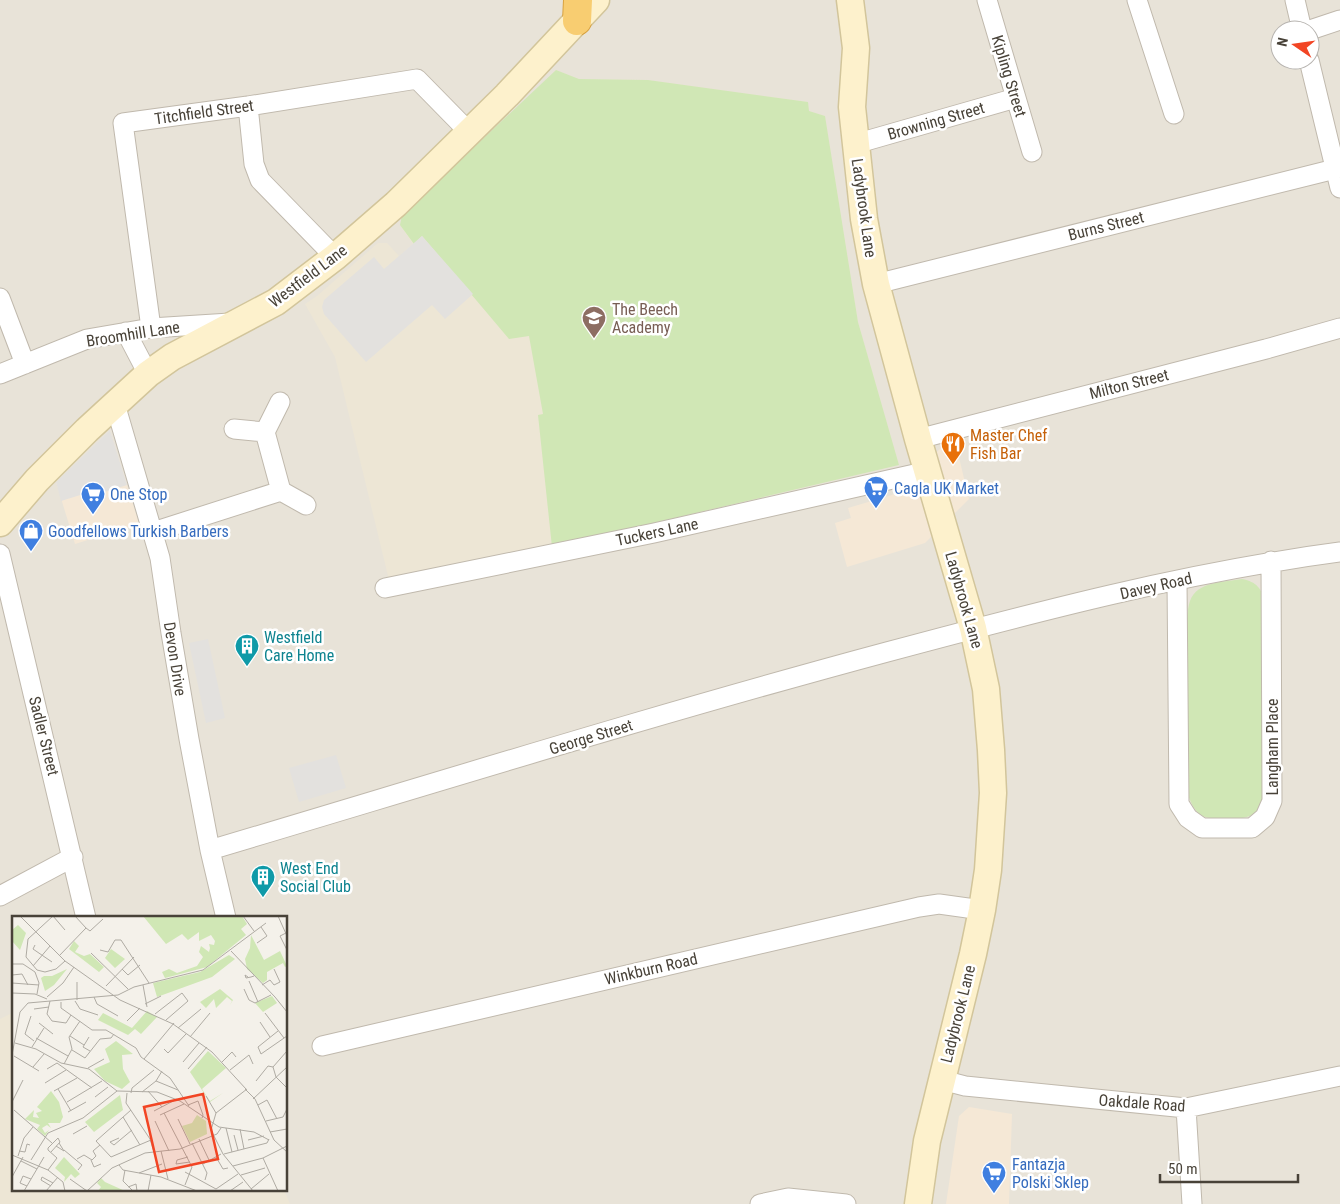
<svg xmlns="http://www.w3.org/2000/svg" width="1340" height="1204" viewBox="0 0 1340 1204" font-family="'Roboto Condensed',sans-serif">
<style>
.residential{fill:#e8e3d8;fill-rule:evenodd}
.commercial{fill:#f5e8d6}
.education{fill:#ede6d5}
.green{fill:#d0e7b5}
.parking{fill:#e3e1de}
.lines{fill:none;stroke-linecap:round;stroke-linejoin:round}
.street-casing{stroke:#c0b9ad;stroke-width:21}
.secondary-casing{stroke:#d2c59b;stroke-width:29}
.highway-casing{stroke:#d8a240;stroke-width:30}
.street{stroke:#fff;stroke-width:19}
.secondary{stroke:#fdf1cc;stroke-width:26}
.highway{stroke:#f8cd71;stroke-width:28}
.labels{text-anchor:middle;dominant-baseline:central;stroke-width:5;stroke-linejoin:round;paint-order:stroke}
.street-label{font-size:16px;fill:#484238;stroke:#fff}
.education-label{font-size:16px;fill:#785e54;stroke:#fff;text-anchor:start}
.food-label{font-size:16px;fill:#c56008;stroke:#fff;text-anchor:start}
.shop-label{font-size:16px;fill:#366cbe;stroke:#fff;text-anchor:start}
.culture-label{font-size:16px;fill:#0d838f;stroke:#fff;text-anchor:start}
.inset-road{fill:none;stroke:#afaba3;stroke-width:1}
.view{fill:#f24524;fill-opacity:0.15;stroke:#f24524;stroke-width:2.5}
.inset-edge{fill:none;stroke:#484238;stroke-width:2.5}
</style>
<rect width="100%" height="100%" fill="#f4f1ea"/>
<path class="residential" d="M0 0H1340V1204H0ZM1280 30H1310V60H1280ZM14 918H286V1190H14Z"/>
<path class="commercial" d="M110 430 139 524 75 544 56 482Z
M956 445 969 499 925 543 847 567 835 523 851 518 848 508 892 495 941 448Z
M969 1107 1012 1114 1009 1204H946L959 1116Z"/>
<path class="education" d="M556 70 579 79 648 80 808 102 809 111 825 116 858 322 899 465 552 547 389 580 335 357 305 304 317 296 378 243H387L399 256 413 244 400 225Z
M14 1012V1190H284L290 1204H0V1019Z"/>
<path class="green" d="M556 70 579 79 648 80 808 102 809 111 825 116 858 322 899 465 552 547 538 415 543 414 529 336 509 339 422 236 414 244 400 225 402 215Z
M1242 579C1257 582 1261 588 1265 602V788C1264 797 1262 806 1255 813 1246 821 1211 822 1201 815 1194 810 1191 803 1188 795L1187 617C1188 612 1188 606 1190 601 1197 581 1225 582 1242 579Z"/>
<path class="parking" d="M422 236 473 294 445 319 432 305 366 362 324 314 322 307 324 300 374 257 384 269Z
M110 430 127 485 92 496 90 492 61 501 56 482Z
M208 639 225 718 206 723 189 643Z
M336 755 346 788 299 802 289 768Z"/>
<g class="lines">
<defs>
<path id="street" d="M987 0 1032 152
M1137 0 1174 114
M1295 0 1302 30
M1310 30 1340 20
M1309 60 1340 188
M248 106 254 164 260 180 335 257
M855 144 1016 98
M876 284 1335 169
M0 298 25 364
M151 328 123 123 248 106 417 79 468 131
M126 332 148 374
M0 374 87 339 151 328 230 323
M115 404 160 558 171 633 189 739 210 850 226 918
M234 429 265 432 280 402
M918 439 1266 349 1340 328
M281 491 306 505
M153 532 281 491 265 432
M0 554 86 918
M1177 581 1179 804 1188 818 1202 828H1252L1265 817 1272 801 1271 561
M385 588 654 533 928 471
M210 850C435 783 660 713 887 652 1036 612 1187 572 1340 552
M0 896 73 857
M322 1046 919 907 939 904 982 910
M942 1080 965 1086 1186 1108 1340 1076
M1186 1108 1192 1204
M760 1204 788 1198 846 1204"/>
<path id="secondary" d="M850 0 856 48 852 107 864 219 876 284 918 439 973 628 986 689 991 750 993 793 988 870 982 910 973 954 927 1141 918 1204
M0 523 37 480 87 430 148 374 172 357 276 302 335 257 396 204 507 95 596 0"/>
<path id="highway" d="M577 21 578 0"/>
</defs>
<use href="#street" class="street-casing"/>
<use href="#secondary" class="secondary-casing"/>
<use href="#highway" class="highway-casing"/>
<use href="#street" class="street"/>
<use href="#secondary" class="secondary"/>
<use href="#highway" class="highway"/>
</g>
<defs>
<symbol id="school-pin" viewBox="-11 -11 22 30"><path d="M0 17L-7.5 6A9.5 9.5 0 1 1 7.5 6Z" fill="#8d6e63" stroke="#fff"/><path d="M0-5L7-2L0 1L-7-2ZM-4 1L0 2.5L4 1V4Q0 6-4 4Z" fill="#fff"/></symbol>
<symbol id="restaurant-pin" viewBox="-11 -11 22 30"><path d="M0 17L-7.5 6A9.5 9.5 0 1 1 7.5 6Z" fill="#e8710a" stroke="#fff"/><path d="M-5-6h1v4h1v-4h1v4h1v-4h1v5L-1.5 .5V6h-2V.5L-5-1ZM5-6V6H3V1.5H1.5Q1.5-4 5-6Z" fill="#fff"/></symbol>
<symbol id="supermarket-pin" viewBox="-11 -11 22 30"><path d="M0 17L-7.5 6A9.5 9.5 0 1 1 7.5 6Z" fill="#3f7fe0" stroke="#fff"/><path d="M-6-5.5h2.5l.6 2H6L4.5 2H-2.5L-4.4-4H-6ZM-1.5 3.2a1.3 1.3 0 1 0 .1 0ZM3 3.2a1.3 1.3 0 1 0 .1 0Z" fill="#fff"/></symbol>
<symbol id="shop-pin" viewBox="-11 -11 22 30"><path d="M0 17L-7.5 6A9.5 9.5 0 1 1 7.5 6Z" fill="#3f7fe0" stroke="#fff"/><path d="M-5-2.5h2.3a2.7 3.5 0 0 1 5.4 0H5L5.5 6h-11ZM-1.5-2.5h3a1.5 2.3 0 0 0-3 0Z" fill="#fff"/></symbol>
<symbol id="building-pin" viewBox="-11 -11 22 30"><path d="M0 17L-7.5 6A9.5 9.5 0 1 1 7.5 6Z" fill="#0f9aa8" stroke="#fff"/><path d="M-4-6H4V6H1V3H-1V6H-4ZM-2.5-4.3h1.7v1.8h-1.7ZM.8-4.3h1.7v1.8H.8ZM-2.5-1h1.7V.8h-1.7ZM.8-1h1.7V.8H.8Z" fill="#fff"/></symbol>
</defs>
<g fill-rule="evenodd">
<use href="#school-pin" x="580" y="304" width="28" height="38"/>
<use href="#restaurant-pin" x="939" y="430" width="28" height="38"/>
<use href="#supermarket-pin" x="862" y="474" width="28" height="38"/>
<use href="#supermarket-pin" x="79" y="480" width="28" height="38"/>
<use href="#shop-pin" x="17" y="517" width="28" height="38"/>
<use href="#building-pin" x="233" y="632" width="28" height="38"/>
<use href="#building-pin" x="249" y="863" width="28" height="38"/>
<use href="#supermarket-pin" x="980" y="1159" width="28" height="38"/>
</g>
<g class="labels">
<g class="street-label">
<text transform="translate(1009 76) rotate(73)">Kipling Street</text>
<text transform="translate(204 112) rotate(-8)">Titchfield Street</text>
<text transform="translate(936 121) rotate(-16)">Browning Street</text>
<text transform="translate(864 208) rotate(82)">Ladybrook Lane</text>
<text transform="translate(1106 226) rotate(-14)">Burns Street</text>
<text transform="translate(308 276) rotate(-37)">Westfield Lane</text>
<text transform="translate(133 334) rotate(-9)">Broomhill Lane</text>
<text transform="translate(1129 384) rotate(-14)">Milton Street</text>
<text transform="translate(657 532) rotate(-12)">Tuckers Lane</text>
<text transform="translate(1156 586) rotate(-13)">Davey Road</text>
<text transform="translate(964 600) rotate(74)">Ladybrook Lane</text>
<text transform="translate(175 659) rotate(81)">Devon Drive</text>
<text transform="translate(44 736) rotate(76)">Sadler Street</text>
<text transform="translate(591 737) rotate(-17)">George Street</text>
<text transform="translate(1272 747) rotate(-90)">Langham Place</text>
<text transform="translate(651 969) rotate(-13)">Winkburn Road</text>
<text transform="translate(958 1014) rotate(-76)">Ladybrook Lane</text>
<text transform="translate(1142 1103) rotate(4)">Oakdale Road</text>
</g>
<g class="education-label">
<text x="612" y="309">The Beech<tspan x="612" dy="18">Academy</tspan></text>
</g>
<g class="food-label">
<text x="970" y="435">Master Chef<tspan x="970" dy="18">Fish Bar</tspan></text>
</g>
<g class="shop-label">
<text x="894" y="488">Cagla UK Market</text>
<text x="110" y="494">One Stop</text>
<text x="48" y="531">Goodfellows Turkish Barbers</text>
<text x="1012" y="1164">Fantazja<tspan x="1012" dy="18">Polski Sklep</tspan></text>
</g>
<g class="culture-label">
<text x="264" y="637">Westfield<tspan x="264" dy="18">Care Home</tspan></text>
<text x="280" y="868">West End<tspan x="280" dy="18">Social Club</tspan></text>
</g>
</g>
<g transform="translate(12 916)">
<rect width="275" height="275" fill="#f4f1ea"/>
<path d="M131 0H230L235 8 229 13 234 19 195 51 153 62 150 56 157 53 165 57 185 50 191 41 187 36 189 30 197 36 198 32 199 36 197 28 202 29 203 25 199 19 187 25V16L176 24 170 18 154 28ZM6 9 14 17 8 34 0 25V14ZM239 19 252 44 268 35 275 50 273 51 271 47 255 56V64L251 67 235 53 233 43 238 32ZM62 25 67 30 63 36 72 40 78 38 92 51 87 56 57 33ZM99 33 113 43 103 52 93 42ZM217 39 223 43 200 61 145 81 141 67 188 56ZM55 53 42 69 33 75 29 62 32 60H40ZM208 73 221 84 218 89 220 85 215 81 204 92 202 83 194 92 188 86ZM260 80 265 87 251 96 243 87ZM135 95 145 101 129 118 123 113 116 119 86 104 91 97 120 112ZM104 125 121 138 110 139 111 153 118 166 110 173 93 165 82 153 98 146 93 133ZM196 135 214 152 190 173 198 185 211 177 198 186 178 156ZM39 175 47 186 51 201 48 207H36L39 212 35 209 30 212 33 217 37 214 33 220 25 213 28 209 13 203 22 194 21 201 27 202 24 197 30 195 25 191ZM108 179 111 194 82 216 73 206ZM185 199 194 205 195 218 178 226 170 210 180 207ZM52 241 68 258 63 262 59 258 52 266 53 261 43 252ZM89 262 93 266 113 275H86L89 271 85 267Z" fill="#d0e7b5"/>
<path class="inset-road" d="M8 0 53 45 108 84 161 108 200 136 234 173M41 0 16 23 14 41 25 54 33 56 44 53 53 45M41 0 53 14M231 0 242 15M266 0 275 20M74 12 78 15 91 3M274 17 268 20 275 34M245 27 255 20 249 11M23 29 21 33 40 46M88 34 96 36 103 24H109L137 67M219 35 263 81M79 37 116 73M47 40 74 12 63 0M0 48H11L23 56 27 67 25 78M21 50 38 30M110 53 116 59 128 49M0 59 10 58 16 69M236 61 233 59 234 62 239 61 242 60M237 65 246 86M65 66V84M0 67 27 69M131 69 135 91M250 69 258 64 262 69 268 66 262 53M94 70 122 41M232 73 237 84 243 87 259 79M0 77 23 78 35 83M35 81 51 67 62 51M82 81 85 88 106 100M263 81 275 96M38 85 35 98 40 105 54 107 59 99M63 85 68 93 86 99M49 86V92L80 114H94L124 132 129 141 158 162 177 190M133 88 149 80M22 93 37 91M253 97 272 122M143 98 170 77 176 85M19 100 13 118 22 125M154 104 176 85M115 105 128 92M248 106 258 121M27 107 41 118M166 112 189 93M266 115 246 131 249 138 275 120M58 120 72 129M77 121 71 131 78 135M178 121 198 97M24 122 56 140M3 127 24 133 49 147 77 153 105 175 145 176 168 185 207 211 242 216 257 224M20 131 32 112M152 133 156 137 174 118M60 134 73 142 88 123 99 122 102 118M0 139 8 96 16 87 106 79 122 71 191 54 254 7M2 140 27 155M132 143 162 107M171 146 187 127M210 146 220 136 224 141M52 148 60 133 57 121 68 105M21 151 32 138M261 151 264 161 274 171M261 151 275 135M76 152 92 143M35 153 45 147 80 172M176 153 195 131M218 154 237 139 241 148M144 165 166 174M244 165 256 150 261 151M33 167 54 154M46 173 59 195M233 173 243 183 262 224 275 236M235 173 204 197 199 214 211 238 241 275M42 175 65 162M136 175 150 191M130 176 144 165 150 155M115 177 114 187 138 223 142 236M119 177 120 172 142 154M194 180 204 197M83 181 96 171M241 183 275 151M0 186 11 164M55 186 90 165M176 189 186 185 191 199 190 202M246 189 255 184 265 203M2 194 40 227M119 194 84 225 99 241 139 224M142 195 165 183M56 196 74 186M152 197 180 251 173 269M148 199 172 188M111 201 128 229M166 203 178 228M143 205 157 235M254 205 271 201 275 193M214 212 220 236M228 213 232 233M258 216 275 213M61 218 75 210M222 219 226 234M107 222 98 226 102 229 120 214M187 223 197 244M236 224 252 220M180 227 195 257 193 264M44 230 52 235 47 227M52 234 70 249 66 254M7 235 13 236 15 228 18 229M149 235 156 263M212 238 255 227 257 223M0 239 36 254 51 266 53 275M6 240 12 222 21 211M176 241 165 244 164 248 178 246M204 241 211 253 216 252M251 242 266 275M65 243 72 239 80 244 84 240 81 235 88 229M19 244 36 217 71 202 105 175M79 244 82 251 89 248M9 245 25 253M191 248 209 238M107 249 111 254 149 261 185 275M221 250 251 242 275 230M36 254 45 242 36 234V232L46 222 48 226 39 236M113 254 111 265 121 275M173 256 204 273 226 258M127 257 150 248M229 259 253 252M0 261 11 241M58 263 75 275M15 270 8 267 11 260 19 263M39 270 29 264 30 261 41 267M116 271 124 268 125 275M239 273 257 258M12 275 32 241M34 275 46 261M75 275 100 252 133 237 168 233 205 218 209 212M136 275 139 259M218 275 231 266"/>
<path class="view" d="M191 178 206 243 147 256 132 191Z"/>
<rect width="275" height="275" class="inset-edge"/>
</g>
<g transform="translate(1295 45) rotate(283)"><circle r="24" fill="#ffffff" stroke="#b6b3af"/>
<path d="M0-4L9 19L0 12L-9 19Z" fill="#f24524"/>
<text y="-8" font-size="14" font-weight="bold" text-anchor="middle" fill="#484238">N</text>
</g>
<path d="M1160 1174v8h138v-8" fill="none" stroke="#484238" stroke-width="2.5"/>
<text x="1168" y="1174" font-size="15" fill="#484238" stroke="#ffffff" stroke-width="4" paint-order="stroke">50 m</text>
</svg>
